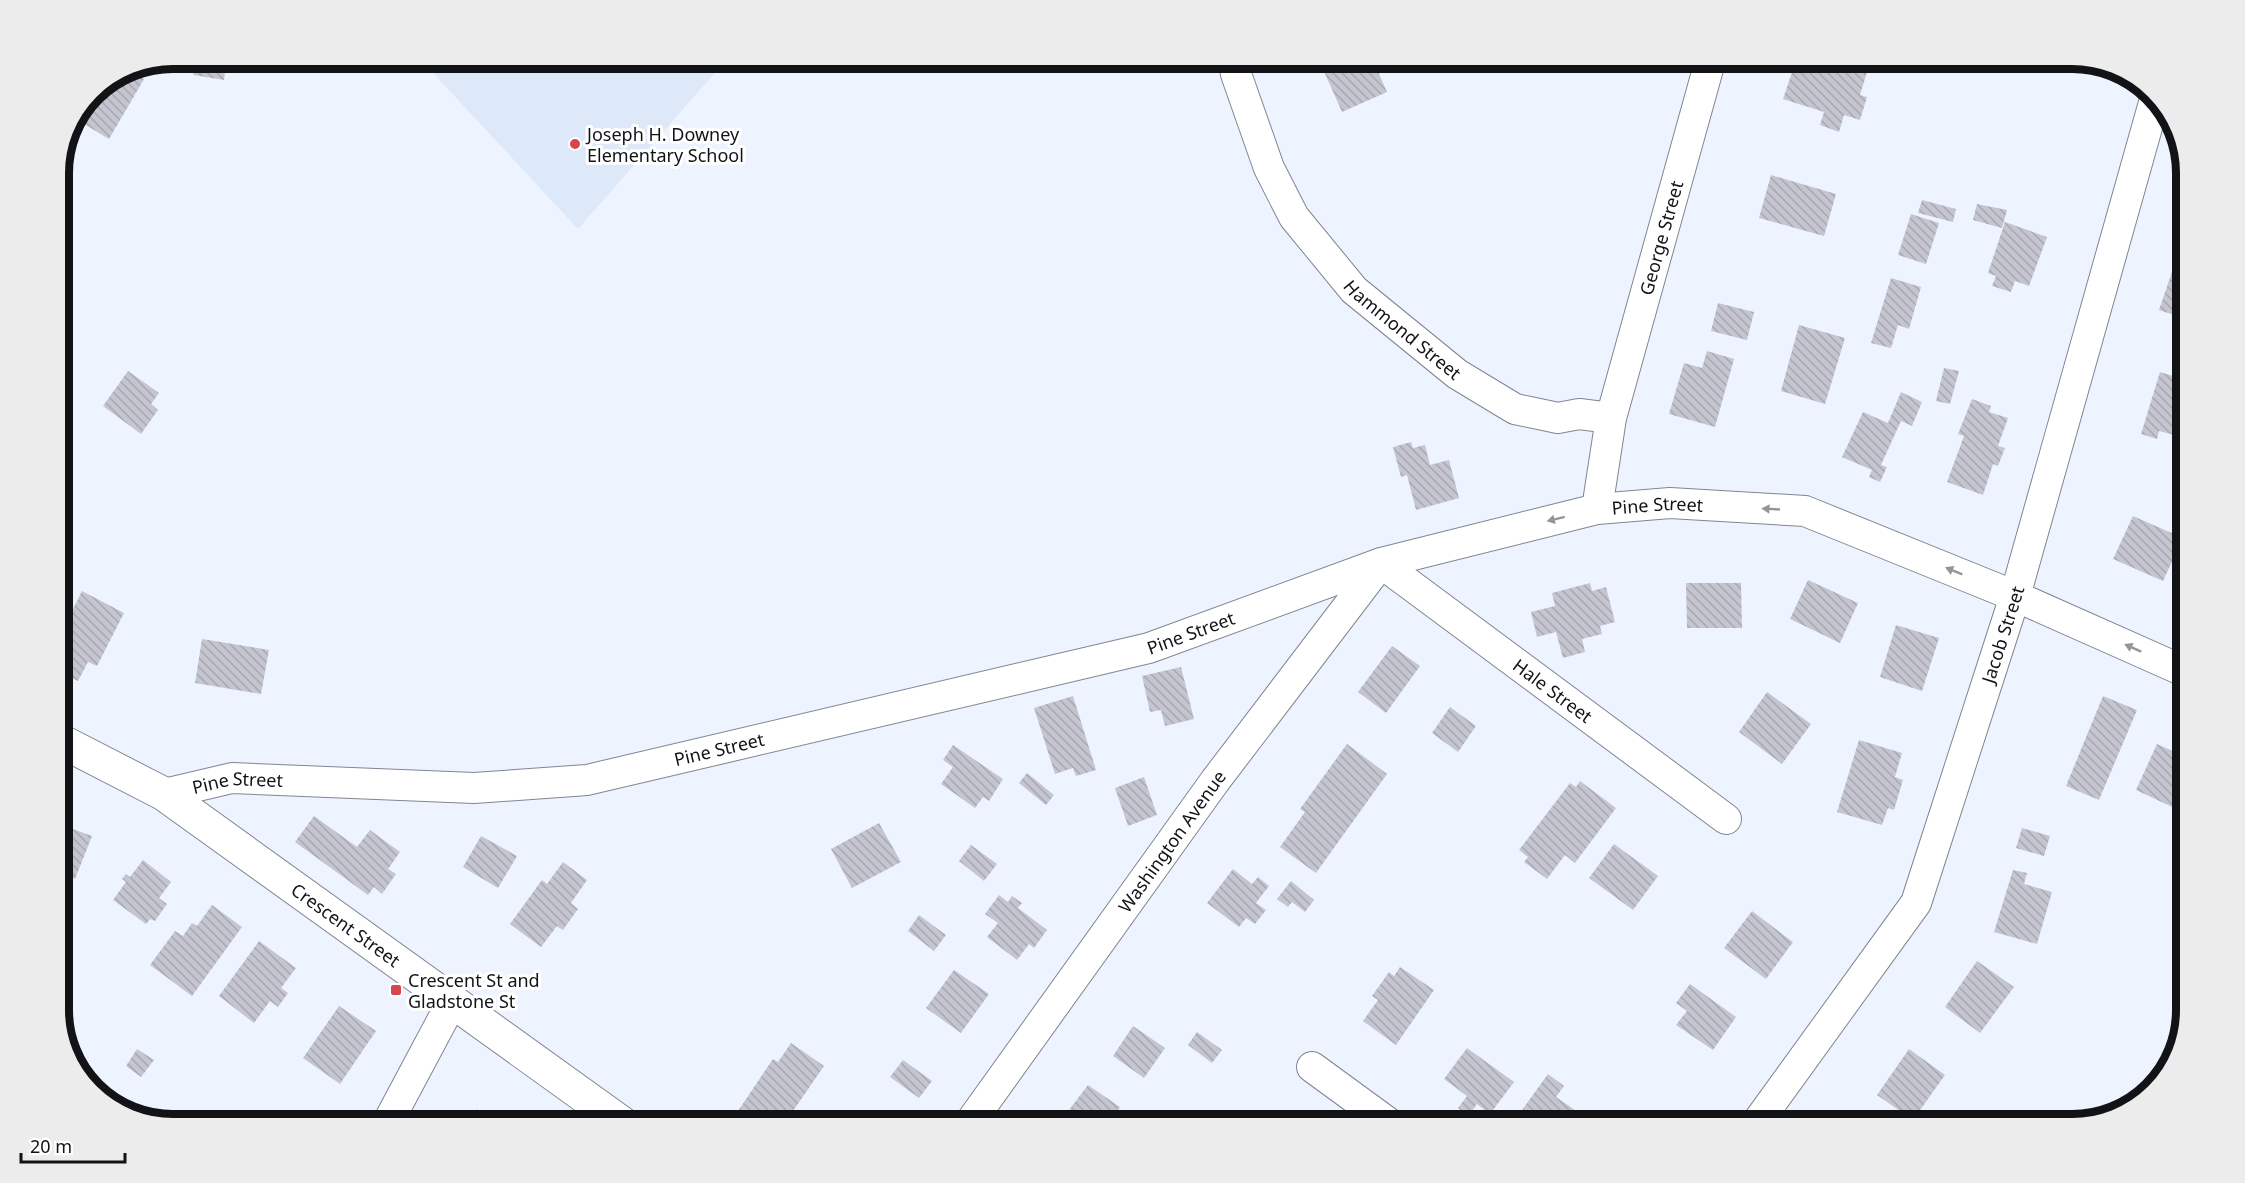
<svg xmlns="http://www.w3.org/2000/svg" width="2245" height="1183" viewBox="0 0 2245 1183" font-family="'Noto Sans',sans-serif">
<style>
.built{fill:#dde8f8}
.building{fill:url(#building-back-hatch)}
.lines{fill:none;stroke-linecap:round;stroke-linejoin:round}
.minor-casing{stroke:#80868f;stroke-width:32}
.secondary-casing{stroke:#80868f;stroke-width:35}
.minor{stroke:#fff;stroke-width:30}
.secondary{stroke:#fff;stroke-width:33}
.oneway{fill:#949597}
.poi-dot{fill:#d6464d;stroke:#fff;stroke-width:2}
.labels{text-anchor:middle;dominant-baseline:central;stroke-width:6;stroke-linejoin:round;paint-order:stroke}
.poi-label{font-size:18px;fill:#111317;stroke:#fff;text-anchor:start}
.street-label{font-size:18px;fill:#111317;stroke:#fff}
.rim{fill:none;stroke:#111317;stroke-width:8}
</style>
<defs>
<pattern id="building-back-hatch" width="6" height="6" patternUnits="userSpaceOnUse" patternTransform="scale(1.5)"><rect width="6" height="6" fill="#c5c5d0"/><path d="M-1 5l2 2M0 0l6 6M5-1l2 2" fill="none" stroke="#a8a8b2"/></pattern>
</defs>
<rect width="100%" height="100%" fill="#eef4ff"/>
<path class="built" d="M420 59H727L578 229Z"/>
<path class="building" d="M1321 58H1372L1387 92 1342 112 1319 60Z
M196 60 226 65 224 80 193 75Z
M1796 60 1819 68 1821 63 1844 70 1846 65 1867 72 1860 95 1867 97 1860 120 1844 115 1839 132 1820 125 1824 112 1783 99Z
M127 69 144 79 109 139 79 121 92 92Z
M1771 175 1836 194 1824 236 1759 218Z
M1922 200 1956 209 1953 222 1918 213Z
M1977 204 2007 210 2002 228 1973 220Z
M1911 214 1939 223 1926 264 1898 255Z
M2005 222 2047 237 2029 286 2015 281 2011 292 1992 286 1996 276 1988 273Z
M2176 260 2186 264V313L2182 311 2180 317 2159 310Z
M1891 278 1921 287 1909 329 1898 325 1891 348 1871 343Z
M1718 303 1754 312 1747 340 1711 331Z
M1799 325 1845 338 1825 404 1781 391Z
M1707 351 1734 359 1715 427 1669 414 1684 363 1702 368Z
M1944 368 1959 371 1950 404 1936 401Z
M128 371 159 393 151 404 158 410 141 434 103 406Z
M2160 372 2186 380V438L2159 431 2157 439 2141 434Z
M1901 392 1922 402 1912 426 1901 421 1881 465 1887 467 1880 482 1869 477 1872 470 1842 457 1863 412 1888 423Z
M1972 399 1991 406 1989 412 2008 418 1998 446 2005 448 1998 466 1993 464 1983 495 1947 482 1964 436 1958 434Z
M1411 442 1413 448 1425 445 1430 465 1449 460 1459 498 1416 510 1407 475 1401 477 1393 447Z
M2133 516 2183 538 2163 581 2113 559Z
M1808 580 1858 603 1840 643 1790 619Z
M1590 583 1592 591 1606 587 1615 622 1600 626 1602 634 1582 639 1585 652 1563 658 1556 632 1537 637 1531 612 1555 606 1552 593Z
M1686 583H1741L1742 628H1687Z
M82 591 124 613 97 666 88 662 78 681 59 672V637Z
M1896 625 1939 638 1922 691 1880 677Z
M202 639 269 650 261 694 195 683Z
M1392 646 1420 666 1386 713 1358 692Z
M1181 667 1194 719 1165 726 1161 710 1150 712 1142 676Z
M1767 692 1811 724 1782 764 1739 732Z
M1073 696 1096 770 1076 776 1073 768 1055 774 1034 708Z
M2103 696 2137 710 2099 800 2066 786Z
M1450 707 1476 726 1458 752 1432 733Z
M1859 740 1902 753 1895 777 1903 780 1894 810 1888 808 1882 825 1837 812Z
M1347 744 1387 774 1316 873 1280 847 1305 812 1300 809Z
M2157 744 2186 757 2185 813 2136 790Z
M953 745 1003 779 989 801 983 797 975 808 941 784 953 767 943 760Z
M1027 773 1054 795 1046 805 1019 783Z
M1144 777 1157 815 1128 826 1115 788Z
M1580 781 1616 808 1575 863 1565 855 1547 879 1524 862 1528 857 1519 850 1570 783 1576 787Z
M314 816 357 847 370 830 400 852 388 869 396 874 382 894 374 887 368 895 295 842Z
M879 823 901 862 852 888 831 849Z
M59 824 92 836 75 879 59 873Z
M2022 828 2050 836 2044 856 2016 848Z
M481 836 517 856 498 888 463 867Z
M1614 844 1658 876 1633 910 1589 878Z
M971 845 997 864 984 881 959 861Z
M143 860 171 882 159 898 167 904 155 921 150 919 146 924 113 900 126 882 122 879 126 874 130 877Z
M563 862 587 880 571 903 578 909 563 930 557 926 541 947 510 924 542 880 547 884Z
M1233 869 1252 884 1258 877 1269 886 1256 903 1266 910 1255 924 1246 918 1239 927 1207 903Z
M2013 870 2027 873 2024 884 2052 892 2037 944 1994 932Z
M1291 881 1314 900 1305 912 1292 902 1288 907 1277 899Z
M999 895 1008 902 1012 896 1022 903 1018 908 1047 930 1034 948 1029 944 1017 960 987 937 998 923 985 914Z
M212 905 242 927 192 996 150 965 175 931 183 936 192 923 197 926Z
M1752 911 1793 942 1766 979 1724 948Z
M919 915 946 935 934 951 908 931Z
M259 941 296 968 281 988 288 993 278 1007 270 1001 254 1023 219 996Z
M1977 961 2014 987 1980 1033 1945 1007Z
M1400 967 1434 990 1396 1045 1363 1021 1378 1000 1372 996 1389 972 1394 976Z
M954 970 989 994 961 1033 926 1008Z
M1690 984 1736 1017 1713 1050 1676 1025 1687 1011 1676 1003Z
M339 1006 376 1031 340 1084 303 1058Z
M1133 1026 1165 1048 1144 1078 1113 1056Z
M1197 1032 1222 1050 1212 1063 1188 1045Z
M791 1043 824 1066 784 1124H758L738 1111 773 1059 778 1062Z
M1467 1048 1514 1082 1490 1114 1477 1104 1468 1116 1458 1108 1467 1096 1444 1079Z
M137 1049 154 1060 141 1077 126 1066Z
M1909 1049 1945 1075 1913 1120 1877 1095Z
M903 1060 932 1081 919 1098 890 1077Z
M1548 1074 1564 1086 1556 1097 1575 1110 1565 1124H1512Z
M1088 1085 1120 1107 1108 1124H1052L1062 1111 1066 1114Z
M477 1109 486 1116 490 1111 509 1124H465Z
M855 1116 866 1124H849Z"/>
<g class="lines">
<defs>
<g id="minor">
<path id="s1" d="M1233 58 1236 74 1269 168 1294 217 1354 290 1457 374 1515 409 1558 418 1579 414 1611 418"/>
<path id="s2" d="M1597 509 1611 418 1711 58"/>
<path id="s3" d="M164 794 232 778 474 788 587 780 1149 648 1381 563 1597 509 1670 503 1805 511 2015 596 2186 672"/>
<path d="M1312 1067 1390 1124"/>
<path d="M387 1124 452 1002"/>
<path id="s4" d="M969 1124 1215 781 1381 563 1726 819"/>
<path id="s5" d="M1756 1124 1916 903 2015 596 2155 99"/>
</g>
<g id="secondary">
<path id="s6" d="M59 740 164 794 623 1124"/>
</g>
</defs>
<use href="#minor" class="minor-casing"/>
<use href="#secondary" class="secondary-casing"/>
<use href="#minor" class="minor"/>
<use href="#secondary" class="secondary"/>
</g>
<defs><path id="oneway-solid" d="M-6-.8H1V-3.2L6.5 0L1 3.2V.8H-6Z" transform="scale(1.5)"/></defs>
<g class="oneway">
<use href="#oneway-solid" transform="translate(1771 509) rotate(-177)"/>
<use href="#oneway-solid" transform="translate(1556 519) rotate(166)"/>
<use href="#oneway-solid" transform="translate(1954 571) rotate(-158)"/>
<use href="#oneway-solid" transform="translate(2133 648) rotate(-156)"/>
</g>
<g class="poi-dot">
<circle cx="575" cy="144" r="6"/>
<rect x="390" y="984" width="12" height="12" rx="3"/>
</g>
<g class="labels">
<g class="poi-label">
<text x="587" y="134">Joseph H. Downey<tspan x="587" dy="21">Elementary School</tspan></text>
<text x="408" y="980">Crescent St and<tspan x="408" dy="21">Gladstone St</tspan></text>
</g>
<g class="street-label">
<text stroke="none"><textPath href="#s2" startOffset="279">George Street</textPath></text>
<text stroke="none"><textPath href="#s1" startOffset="328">Hammond Street</textPath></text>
<text stroke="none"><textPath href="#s3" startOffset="1533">Pine Street</textPath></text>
<text stroke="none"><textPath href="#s3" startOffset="1047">Pine Street</textPath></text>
<text stroke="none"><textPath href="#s5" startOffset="555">Jacob Street</textPath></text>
<text stroke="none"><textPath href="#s4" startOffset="910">Hale Street</textPath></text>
<text stroke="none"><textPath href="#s3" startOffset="561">Pine Street</textPath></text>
<text stroke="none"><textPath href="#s3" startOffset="75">Pine Street</textPath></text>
<text stroke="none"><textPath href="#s4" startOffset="348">Washington Avenue</textPath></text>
<text stroke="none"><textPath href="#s6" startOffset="342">Crescent Street</textPath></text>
</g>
</g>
<path d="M0 0H2245V1183H0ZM173 69H2072A104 104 0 0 1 2176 173V1010A104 104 0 0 1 2072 1114H173A104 104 0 0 1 69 1010V173A104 104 0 0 1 173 69Z" fill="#ececec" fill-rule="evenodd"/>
<path class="rim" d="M173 69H2072A104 104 0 0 1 2176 173V1010A104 104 0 0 1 2072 1114H173A104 104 0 0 1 69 1010V173A104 104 0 0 1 173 69Z"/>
<path d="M21 1153v9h104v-9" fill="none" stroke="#111317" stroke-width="3"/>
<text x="30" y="1153" font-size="18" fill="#111317" stroke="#ffffff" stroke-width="4.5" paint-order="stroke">20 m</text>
</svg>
